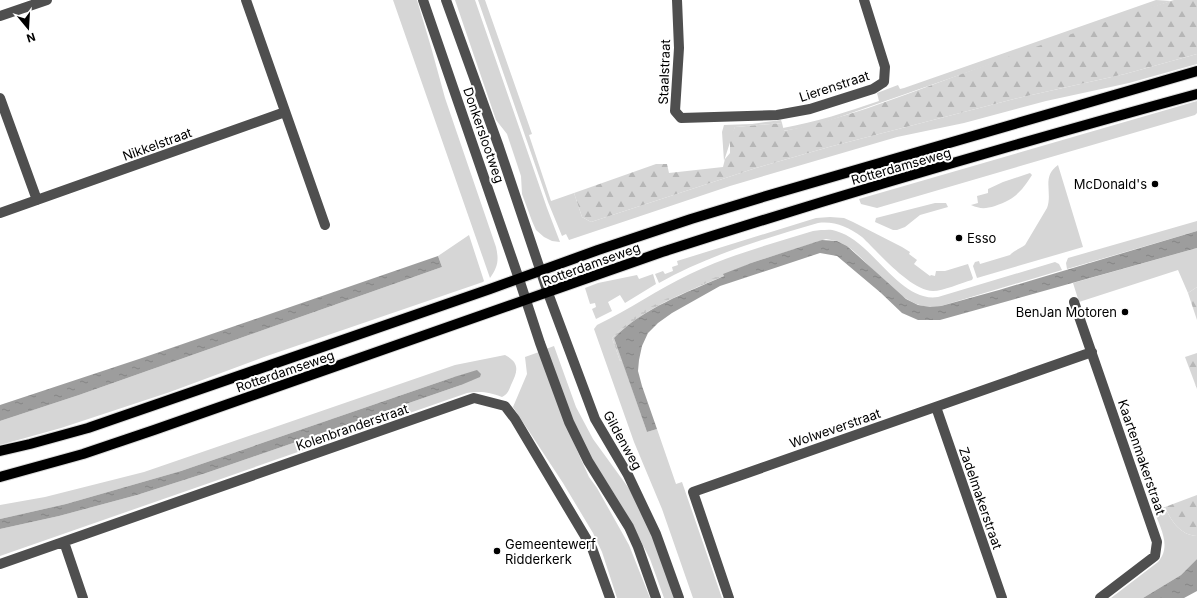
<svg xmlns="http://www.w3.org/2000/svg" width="1197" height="598" viewBox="0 0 1197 598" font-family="Inter,sans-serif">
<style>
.green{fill:#d6d6d6}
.forest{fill:url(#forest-firs)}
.wetland{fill:url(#wetland-marsh)}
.water{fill:url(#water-ripples)}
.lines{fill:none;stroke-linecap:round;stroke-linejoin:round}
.major-casing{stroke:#dbdbdb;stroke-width:12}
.minor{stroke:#4f4f4f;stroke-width:10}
.major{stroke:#000;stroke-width:10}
.poi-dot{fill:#000;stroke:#fff;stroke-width:1.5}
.labels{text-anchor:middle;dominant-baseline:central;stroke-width:4;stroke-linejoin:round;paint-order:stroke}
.street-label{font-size:13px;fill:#000;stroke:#fff}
.poi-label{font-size:13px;fill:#000;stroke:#fff;text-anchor:end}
</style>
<defs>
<pattern id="forest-firs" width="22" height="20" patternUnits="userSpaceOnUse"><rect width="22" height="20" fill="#d6d6d6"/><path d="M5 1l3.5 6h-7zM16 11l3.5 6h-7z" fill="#b6b6b6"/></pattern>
<pattern id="wetland-marsh" width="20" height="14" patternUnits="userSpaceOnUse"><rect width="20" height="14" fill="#d6d6d6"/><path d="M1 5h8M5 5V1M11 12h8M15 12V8" fill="none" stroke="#b6b6b6"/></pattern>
<pattern id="water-ripples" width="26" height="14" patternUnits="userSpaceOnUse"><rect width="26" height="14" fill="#9d9d9d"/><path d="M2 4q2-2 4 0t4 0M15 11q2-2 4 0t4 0" fill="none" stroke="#858585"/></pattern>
</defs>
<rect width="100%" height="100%" fill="#fff"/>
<path class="green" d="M393 0H417L431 47 445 98 496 247C499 260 498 267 490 278Z
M455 0H475L547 208 560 242 552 241 544 237 536 230 532 221 522 194 521 176 507 134 496 120Z
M478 0H485L532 134 529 135 551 201 574 193 582 217 591 222 756 168 829 147 1014 99 1125 74 1197 54V64L1129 83 1046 101 964 123 897 137 730 186 569 240 566 234 562 236 548 202Z
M1156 0 1171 1 837 118 812 126 783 131V128C816 122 847 112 879 101L877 93 898 85 900 89 904 88Z
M1197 101V113L1195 115 877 208 861 204 859 199Z
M781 120 782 123 735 127 724 161 722 132 724 125 752 124Z
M1058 165 1083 247 977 278 973 266 975 262 979 261 980 264 1010 255C1014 250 1020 249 1025 245L1047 208C1053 192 1041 177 1058 165Z
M1030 173 1032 175C1021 192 1015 199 995 206 985 209 980 209 971 205L978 203 977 196 988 193V189L1003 182Z
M935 203H946L948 207 920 215 905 227 897 230H893L875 222 876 218Z
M830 217 844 218 853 222 902 247 910 252 909 254 917 260 914 264 930 276 931 275 935 276 936 271H945L968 264 973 278 972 280C961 283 943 291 933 291 911 291 878 252 862 237 848 227 835 221 818 223 763 239 709 255 659 283L655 274 663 271 665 274 673 271 672 267 678 265 677 261 816 218Z
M1197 221V231L1067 269 1066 263 1068 258Z
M821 230C826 230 831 229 836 231 873 241 899 303 938 297L1055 262 1059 264 1062 270 941 306C904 315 874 265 847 246L837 241 826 239 754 262 668 299 646 311 625 325 612 338 620 361 622 360 647 432 657 429 676 484 682 482 722 598H693L662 509 634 442 594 329 597 325C629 310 658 289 690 274 729 255 771 244 813 231Z
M469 235 484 281 483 282 264 357 170 392 61 428 0 445V421L79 395 442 267 438 256Z
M1197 248V287L1188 293 1178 270 1079 302 1073 283Z
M653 274 656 284 625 303 620 295 608 302 612 311 596 319 592 309 596 307 595 303 590 304 585 288 598 283 637 275 639 279Z
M554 346 576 407 593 439 630 490 654 538 674 598H664L650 559 629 518 586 449 566 404 546 349Z
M539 352 565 423 580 457 589 477 597 488 629 545 650 598H617L602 552 593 533 563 483 513 407 527 374 525 357Z
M505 355C520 363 518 371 511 385 509 390 508 394 502 397 489 392 481 391 467 393L0 556V529L59 516 137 495 206 473 461 385 454 377 181 471 66 504 0 519V505L45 497 144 472 455 365Z
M1165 507C1171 521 1180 535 1197 536V559L1181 575 1143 598H1111L1158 562C1172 546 1160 528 1154 510Z"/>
<path class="forest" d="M1174 0H1197V54L1125 74 1014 99 829 147 756 168 591 222 582 217 574 193 656 164H667L669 173 723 167 725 159 730 153V138L735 127 782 123 784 131C840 120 894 99 948 79 1022 52 1098 23 1174 0Z
M1197 287V320L1188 293Z
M1197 353V389L1185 357Z
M1197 495V536C1180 535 1171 521 1165 507Z"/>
<path class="wetland" d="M723 274 724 276C686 292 643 308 614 338L622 360 620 361 612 338C616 334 620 329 625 325 651 302 691 288 723 274Z"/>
<path class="water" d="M1197 231V248L940 320H918L902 313 881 293 837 256 820 253 720 286 672 313 658 323 648 333 642 346 639 360 638 371 642 386 657 429 647 432 614 338C643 308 686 293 724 276L723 274 754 262 822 240 837 241 847 246 906 299 918 305 930 307 941 306 999 290Z
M438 256 442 267 79 395 0 421V405L145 357Z
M477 370 481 374 480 377 461 385 206 473 137 495 59 516 0 529V519L66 504 181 471 454 377Z
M1197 559V591L1184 598H1143L1181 575Z"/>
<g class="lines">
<defs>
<path id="major" d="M0 451 30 444 88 428 490 289 598 250 691 219 763 197 1197 71
M0 477 83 454 154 430 662 252C839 195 1018 143 1197 94"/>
</defs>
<use href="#major" class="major-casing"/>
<path class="minor" d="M246 0 325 225
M423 0 519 279 540 343 569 422 588 461 629 527 638 547 656 598
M446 0 499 147 548 293 595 419 628 475 656 534 679 598
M677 0 679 48 675 111 681 118 777 115 810 109 873 89 884 82 885 67 864 0
M0 16 47 0
M0 98 37 200
M0 213 285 112
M1074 302 1157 542 1155 556 1100 598
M936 407 1002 598
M64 542 83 598
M0 564 474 398 505 406 515 419 592 548 610 598
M729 598 693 492 1092 352"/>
<use href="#major" class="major"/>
</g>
<g class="poi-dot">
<circle cx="1155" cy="184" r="4"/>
<circle cx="959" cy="238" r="4"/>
<circle cx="1125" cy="312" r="4"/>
<circle cx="497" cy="551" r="4"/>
</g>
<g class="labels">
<g class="street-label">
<text transform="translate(664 72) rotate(-88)">Staalstraat</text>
<text transform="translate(834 86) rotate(-18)">Lierenstraat</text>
<text transform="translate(484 135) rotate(71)">Donkerslootweg</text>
<text transform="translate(157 144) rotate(-20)">Nikkelstraat</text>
<text transform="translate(901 166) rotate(-16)">Rotterdamseweg</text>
<text transform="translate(591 264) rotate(-20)">Rotterdamseweg</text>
<text transform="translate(285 371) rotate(-19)">Rotterdamseweg</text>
<text transform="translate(352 427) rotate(-19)">Kolenbranderstraat</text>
<text transform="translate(835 428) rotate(-19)">Wolweverstraat</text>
<text transform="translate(623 440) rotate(61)">Gildenweg</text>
<text transform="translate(1142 457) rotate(71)">Kaartenmakerstraat</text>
<text transform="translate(981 498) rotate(71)">Zadelmakerstraat</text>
</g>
<g class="poi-label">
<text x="1147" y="184">McDonald's</text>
<text x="967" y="238" text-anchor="start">Esso</text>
<text x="1117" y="312">BenJan Motoren</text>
<text x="505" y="544" text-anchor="start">Gemeentewerf<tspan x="505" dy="15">Ridderkerk</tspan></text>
</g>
</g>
<g transform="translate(28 28) rotate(162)" stroke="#ffffff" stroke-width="3" paint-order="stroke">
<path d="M0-3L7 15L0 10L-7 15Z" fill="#000000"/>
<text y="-6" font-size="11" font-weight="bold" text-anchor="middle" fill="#000000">N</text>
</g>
</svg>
